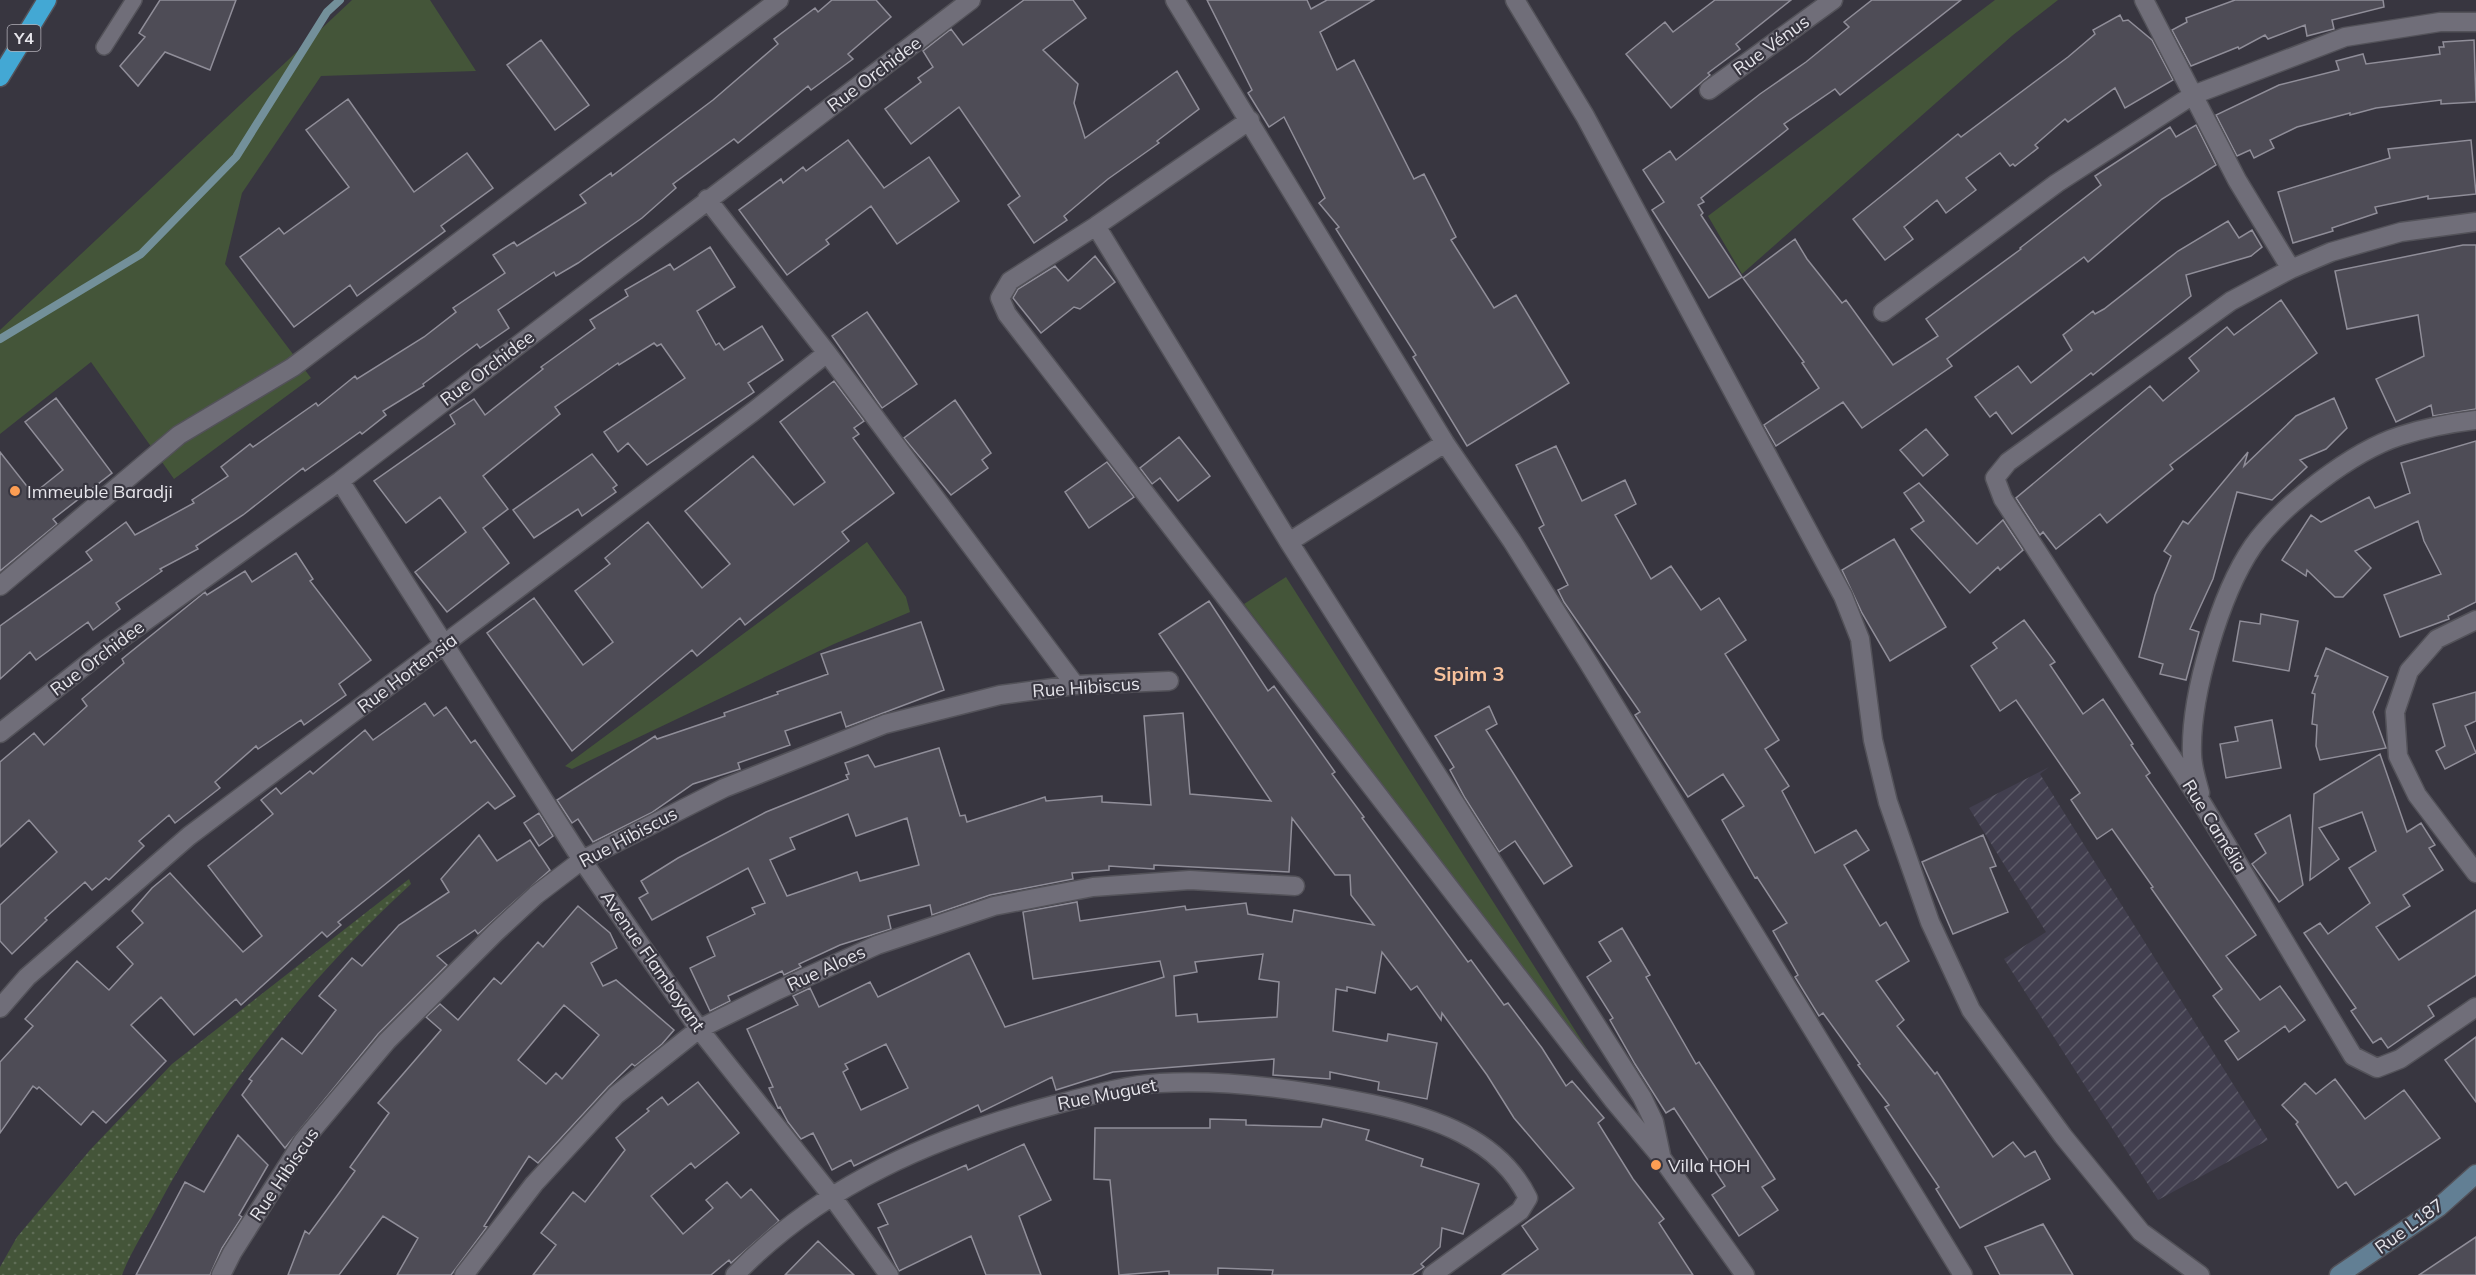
<svg xmlns="http://www.w3.org/2000/svg" width="2476" height="1275" viewBox="0 0 2476 1275" font-family="Mulish,sans-serif">
<style>
.industrial{fill:url(#industrial-furrows)}
.grass{fill:#445539}
.park{fill:url(#park-dots)}
.lines{fill:none;stroke-linecap:round;stroke-linejoin:round}
.stream{stroke:#73909a;stroke-width:8}
.building{fill:#4e4c56;stroke:#908e99;stroke-width:1.5;fill-rule:evenodd}
.lane-casing{stroke:#535259;stroke-width:18}
.street-casing{stroke:#535259;stroke-width:21}
.secondary-casing{stroke:#535259;stroke-width:21}
.highway-casing{stroke:#535259;stroke-width:21}
.lane{stroke:#706e79;stroke-width:15}
.street{stroke:#706e79;stroke-width:18}
.secondary{stroke:#627f94;stroke-width:18}
.highway{stroke:#43a8d4;stroke-width:18}
.poi-dot{fill:#fc9d53;stroke:#383640;stroke-width:2}
.labels{text-anchor:middle;dominant-baseline:central;stroke-width:4.5;stroke-linejoin:round;paint-order:stroke}
.shield{fill:#383640;stroke:#b2b0b8;stroke-width:1.5}
.shield-label{font-size:16px;font-weight:bold;fill:#e6e5eb}
.street-label{font-size:18px;fill:#e6e5eb;stroke:#383640}
.poi-label{font-size:18px;fill:#e6e5eb;stroke:#383640;text-anchor:start}
.neighbourhood-label{font-size:20px;font-weight:bold;fill:#f7c19b;stroke:#383640}
</style>
<defs>
<pattern id="industrial-furrows" width="10" height="10" patternUnits="userSpaceOnUse" patternTransform="scale(1.5)"><rect width="10" height="10" fill="#423f4f"/><path d="M-1 1l2-2M0 10L10 0M9 11l2-2" fill="none" stroke="#5d5b68"/></pattern>
<pattern id="park-dots" width="8" height="8" patternUnits="userSpaceOnUse" patternTransform="scale(1.5)"><rect width="8" height="8" fill="#445539"/><path d="M2 2h.1M6 6h.1" fill="none" stroke="#5f6d56" stroke-width="1.8" stroke-linecap="round"/></pattern>
</defs>
<rect width="100%" height="100%" fill="#383640"/>
<path class="industrial" d="M2049 767 2040 774 2268 1140 2158 1200 2004 959 2046 932 1969 808Z"/>
<path class="grass" d="M352 0H430L476 71 321 76 242 193 225 264 311 378 174 479 91 362 0 434V330Z
M1995 0H2058L2013 35 1742 274 1708 216Z
M867 542 906 597 910 612 834 644 572 769 565 766Z
M1286 577 1603 1074 1244 604Z"/>
<path class="park" d="M409 879 411 884C310 977 223 1085 158 1206 146 1229 131 1251 122 1275H0V1267L17 1237 90 1150 172 1064Z"/>
<g class="lines">
<path class="stream" d="M0 339 141 254 236 157 327 12 340 0"/>
</g>
<path class="building" d="M160 0H236L210 70 165 52 138 86 120 66 145 37 139 33Z
M832 0H876L891 17 848 54 853 59 811 90 808 86 738 143 734 139 673 184 676 188 642 218 578 263 556 276 554 272 498 310 509 328 480 348 477 344 423 384 424 386 383 411 386 415 362 434 360 432 305 471 303 468 243 515 196 546 198 549 160 569 162 571 116 603 120 609 93 630 88 622 36 660 30 652 0 679V626L92 560 86 552 126 522 135 535 194 503 192 500 228 476 221 467 250 444 253 447 316 403 318 406 355 376 357 379 424 337 456 312 453 308 505 273 493 255 514 242 517 246 586 203 580 195 611 173 612 176 713 100 778 44 774 39 815 8 818 12Z
M1024 0H1073L1086 18 1043 50 1078 84 1074 103 1085 138 1177 71 1199 109 1157 141 1159 143 1108 179 1064 216 1067 220 1034 243 1008 205 1020 196 959 107 911 144 885 109 921 82 918 78 933 67 923 51 951 29 963 45Z
M1207 0H1307L1311 9 1327 0H1374L1320 32 1337 70 1354 60 1414 179 1424 174 1456 237 1451 240 1494 308 1516 295 1569 383 1467 446 1413 357 1416 355 1336 229 1339 227 1319 203 1325 198 1284 117 1269 127 1248 93 1252 90Z
M1715 0H1791L1736 44 1740 49 1708 73 1710 75 1671 108 1626 54 1665 22 1673 32Z
M1872 0H1961L1840 95 1835 89 1784 124 1788 129 1701 198 1704 202 1698 205 1703 213 1701 215 1742 277 1709 298 1652 210 1664 202 1643 170 1670 151 1676 160 1760 94 1806 62 1849 27 1844 22Z
M2235 0H2383L2384 7 2332 20 2334 29 2307 36 2305 25 2268 39 2265 35 2239 49 2238 47 2191 66 2172 30 2187 22 2186 18Z
M2120 15 2123 21 2128 20 2152 40 2173 80 2125 108 2115 88 2068 122 2065 119 2035 145 2038 148 2015 166 2013 164 2010 166 2000 153 1966 178 1976 190 1946 213 1937 200 1904 227 1913 239 1885 260 1853 219 1958 134 1961 137 2068 57 2095 34 2093 30Z
M541 40 589 105 555 130 507 65Z
M2474 40 2476 102 2441 104V100L2376 108 2350 115V113L2297 127 2270 140 2274 148 2254 158 2250 150 2237 156 2216 115 2279 85 2339 70 2336 61 2363 54 2366 64 2440 54 2439 47H2444L2443 42Z
M348 99 414 192 467 153 493 188 441 226 445 231 357 296 350 285 294 327 240 257 279 228 284 234 349 187 306 130Z
M2196 125 2216 165 2162 199 2088 262 2084 257 1947 359 1952 366 1862 428 1843 402 1776 446 1764 425 1819 388 1802 363 1804 362 1743 278 1795 239 1807 259 1842 303 1846 300 1893 365 1938 336 1926 319 2021 249 2020 248 2101 185 2095 176 2170 127 2176 137Z
M848 140 884 188 929 157 959 201 897 244 871 206 826 240 829 244 787 275 739 210 781 179 783 183 803 167 806 171Z
M2471 140 2476 194 2428 199V196L2375 207 2377 213 2332 228 2333 231 2293 243 2278 192 2390 158 2388 149Z
M2228 221 2239 238 2252 230 2262 247 2251 256 2186 275 2191 296 2093 375 2091 373 2012 434 1996 412 1990 417 1975 397 2018 366 2031 383 2072 350 2063 335 2093 311 2095 314 2104 309 2178 251Z
M2463 245H2476V409L2433 416 2431 405 2396 422 2376 379 2424 356 2418 315 2347 329 2335 271Z
M710 247 735 287 697 311 716 345 719 343 724 350 762 326 783 360 748 383 754 392 647 465 628 443 618 452 604 432 685 378 661 344 657 346 654 343 619 365 618 363 555 407 560 414 483 476 508 509 483 528 509 563 447 612 415 572 466 532 440 497 406 523 374 481 455 424 450 415 474 399 485 415 543 369 541 367 595 328 590 320 628 296 625 290 670 264 674 270Z
M1095 256 1115 282 1080 309 1074 307 1041 333 1013 298 1018 289 1055 266 1068 281Z
M2281 300 2317 353 2170 465 2173 469 2107 523 2100 514 2056 549 2043 532 2040 535 2016 498 2150 386 2163 401 2199 371 2189 358 2227 327 2234 335Z
M867 312 917 384 882 408 832 336Z
M834 381 864 421 854 428 859 434 853 438 894 493 842 532 849 541 786 592 745 625 740 618 697 656 692 650 572 751 487 633 534 598 583 665 613 642 575 591 610 564 605 558 648 522 702 588 730 564 685 511 753 456 794 505 825 482 780 422Z
M56 398 112 473 53 519 57 524 0 571V452L33 494 63 470 25 422Z
M2334 398 2347 428 2326 449 2300 460 2307 467 2272 500 2237 492 2213 579 2190 629 2199 632 2186 680 2160 674 2163 664 2139 657 2155 595 2171 556 2164 551 2183 521 2188 524 2248 452 2244 466 2296 416Z
M955 400 991 453 982 460 988 468 951 495 904 438Z
M1926 429 1948 455 1923 476 1900 450Z
M1179 437 1210 476 1178 501 1160 478 1152 484 1140 468Z
M2476 441V602L2448 616 2449 619 2400 637 2384 595 2441 574 2424 541 2418 521 2355 551 2371 568 2343 597H2335L2307 570 2306 576 2282 560 2311 515 2321 522 2369 497 2375 508 2410 493 2401 463Z
M1556 446 1582 501 1625 480 1636 504 1615 515 1651 579 1671 566 1701 610 1719 598 1746 640 1725 654 1779 740 1765 749 1789 786 1782 791 1815 853 1856 830 1869 850 1844 865 1880 926 1886 922 1909 961 1876 981 1904 1020 1897 1026 1935 1074 1937 1072 1993 1157 2013 1142 2025 1157 2035 1151 2050 1179 1960 1228 1936 1189 1939 1187 1885 1107 1889 1105 1858 1065 1860 1064 1823 1013 1819 1016 1795 977 1798 975 1773 931 1787 923 1757 877 1755 878 1722 820 1744 806 1723 774 1688 797 1635 715 1640 712 1564 602 1558 590 1568 585 1539 528 1544 525 1516 465Z
M592 454 617 485 613 488 616 492 582 516 578 509 534 538 513 510Z
M1107 462 1134 497 1089 528 1065 492Z
M1919 483 1977 544 2003 520 2023 550 2000 570 1998 567 1970 593 1911 529 1924 521 1904 493Z
M1894 539 1946 627 1890 661 1862 613 1842 570Z
M296 553 313 579 310 581 371 660 339 684 346 695 304 725 301 720 258 749 256 746 215 782 220 788 175 823 169 815 139 841 144 846 109 880 106 878 92 890 85 882 45 918 47 920 12 954 0 941V905L57 852 29 820 0 847V762L34 733 44 745 87 706 82 699 124 663 122 659 205 592 207 595 245 571 252 582Z
M1209 601 1268 691 1274 686 1335 772 1332 774 1364 817 1362 818 1468 962 1471 960 1504 1005 1508 1003 1542 1048 1566 1086 1572 1081 1604 1118 1598 1123 1633 1179 1664 1219 1659 1223 1693 1275H1502L1538 1249 1522 1226 1574 1188 1514 1118 1487 1075 1442 1013 1441 1020 1417 986 1411 990 1382 952 1375 993 1347 987V991L1336 989 1333 1031 1387 1041 1388 1034 1437 1043 1427 1099 1378 1090 1379 1082 1330 1072V1079L1273 1075 1274 1059 1113 1072 1056 1090 1052 1077 981 1112 978 1105 854 1166 851 1160 832 1170 813 1133 801 1139 788 1122 780 1107 778 1108 769 1088 773 1087 747 1029 798 1005 793 996 810 988 819 1007 870 982 878 997 969 953 1005 1027 1164 977 1160 961 1033 979 1023 912 1077 902 1080 921 1185 906 1186 910 1246 903 1248 914 1292 922 1294 910 1374 925 1351 895 1350 875H1335L1292 818 1289 872 1154 865V869L1109 866V870L1072 873 1073 879 990 895 932 915 930 905 888 916 891 929 840 945 799 964 801 967 784 975 782 971 728 996 730 1001 710 1011 690 968 715 956 707 937 755 914 752 908 765 903 748 868 652 920 639 898 648 893 641 881 678 858 766 812 848 779 846 775 849 774 845 763 868 755 875 767 939 748 960 816 965 815 967 822 1045 797 1046 801 1102 796V802L1151 805 1144 716 1183 713 1190 794 1271 801 1159 634ZM848 814 856 836 907 818 919 865 860 881 857 872 787 896 770 860 795 849 790 838ZM1263 954 1259 979 1279 982 1277 1017 1198 1022 1197 1014 1176 1016 1174 976 1197 972 1195 962ZM886 1044 908 1088 861 1110 843 1072 848 1069 845 1064Z
M2261 614 2298 621 2289 671 2233 661 2240 621 2260 624Z
M2024 620 2055 662 2050 665 2083 714 2103 699 2133 744 2131 745 2150 773 2146 776 2256 935 2226 956 2260 1000 2280 986 2305 1020 2289 1032 2285 1026 2238 1060 2225 1041 2239 1031 2213 996 2222 989 2151 888 2153 887 2112 829 2097 839 2071 800 2080 793 2016 700 2000 711 1971 666 1997 648 1993 643Z
M921 622 944 690 846 727 841 712 785 731 790 745 738 763 740 769 693 784 651 813 593 842 578 819 572 823 557 800 655 736 657 739 725 716 724 713 778 694 777 692 828 674 821 654Z
M2326 648 2388 677 2373 712 2386 748 2320 760 2316 746 2317 725 2312 724 2315 694 2312 693 2318 676H2315Z
M2476 692V721L2465 726 2476 753 2445 769 2436 751 2445 746 2433 704Z
M425 703 434 716 446 707 471 743 475 740 515 796 495 809 488 802 338 922 341 925 327 937 322 932 241 1005 236 999 194 1035 161 997 131 1025 166 1061 106 1123 93 1111 81 1125 39 1087 37 1089 33 1086 0 1133V1062L33 1026 25 1019 77 961 109 990 133 964 117 947 143 923 132 911 152 888 170 873 243 952 262 936 208 866 273 814 261 800 276 788 281 794 310 771 313 774 365 730 373 740Z
M1489 706 1497 724 1486 730 1572 866 1544 884 1515 841 1499 852 1465 798 1450 770 1454 767 1435 736Z
M2272 720 2281 768 2226 778 2220 744 2238 741 2235 727Z
M2380 754 2407 832 2421 823 2435 845 2429 848 2443 870 2403 895 2410 906 2376 927 2399 960 2476 910V975L2428 1006 2434 1016 2388 1048 2381 1038 2373 1043 2351 1011 2356 1008 2304 933 2320 923 2328 934 2370 903 2349 868 2376 851 2362 812 2319 828 2339 859 2310 880 2314 794Z
M539 813 553 836 539 846 524 823Z
M2290 815 2303 885 2279 902 2252 864 2266 853 2255 834Z
M479 835 497 861 530 840 550 870 478 934 475 930 437 956 447 965 378 1034 285 1148 242 1095 252 1081 249 1079 282 1038 302 1054 336 1010 319 996 352 958 362 966 399 925 449 892 441 879Z
M1983 835 1996 866 1990 868 2008 912 1953 934 1922 862Z
M578 906 610 933 617 948 591 963 603 986 616 980 674 1030 662 1044 635 1066 632 1064 608 1087 538 1163 529 1156 484 1226 487 1227 451 1275H397L418 1238 383 1216 339 1275H288L305 1231 309 1234 342 1189 355 1171 350 1167 389 1113 378 1103 441 1030 426 1017 440 1004 458 1020 494 978 501 984 538 942 543 947ZM564 1005 599 1035 562 1079 556 1073 546 1084 518 1060Z
M1622 928 1650 975 1646 977 1696 1064 1699 1062 1775 1179 1762 1187 1778 1210 1739 1236 1712 1195 1725 1186 1674 1108 1666 1113 1635 1064 1610 1020 1613 1018 1587 977 1611 961 1599 942Z
M2476 1037V1102L2445 1060Z
M2335 1079 2365 1119 2404 1090 2440 1138 2355 1195 2346 1182 2338 1188 2296 1124 2298 1122 2282 1105 2305 1083 2316 1094Z
M698 1082 739 1133 695 1168 691 1163 651 1196 683 1234 713 1208 706 1200 727 1182 741 1198 751 1189 779 1221 731 1263 729 1260 711 1275H533L556 1245 541 1233 573 1192 585 1202 625 1150 616 1138 649 1111 647 1109 662 1097 668 1105Z
M1210 1119 1246 1120V1125L1321 1127 1323 1119 1369 1130 1366 1140 1423 1159 1421 1166 1479 1184 1463 1234 1442 1228 1440 1247 1421 1264 1424 1267 1412 1275H1272L1273 1270 1218 1268V1275H1169V1271L1119 1275 1110 1180 1094 1179 1095 1128H1210Z
M238 1135 268 1165 239 1215 242 1217 222 1248 210 1275H136L185 1182 204 1192Z
M1024 1144 1051 1200 1019 1216 1041 1275H986L971 1236 899 1271 878 1228 888 1224 878 1204 966 1165 968 1170Z
M2043 1224 2073 1275H2000L1985 1247Z
M2476 1237V1275H2419Z
M818 1241 854 1275H785Z"/>
<g class="lines">
<defs>
<path id="lane" d="M104 47 134 0"/>
<path id="street" d="M1175 0 1445 443 1512 541 1588 662 1963 1275
M1515 0 1585 116 1843 596 1860 639 1873 740 1888 802 1930 922 1971 1010 2063 1136 2141 1232 2200 1275
M2144 0 2237 180 2291 269
M1709 90 1833 0
M1250 120 1096 226 1010 281 1000 298 1007 314 1614 1101 1661 1157 1745 1275
M707 199 827 353 1075 685
M2476 222 2401 232 2331 252 2291 269 2231 301 2008 462 1995 478 2003 499 2203 805 2353 1056 2377 1068 2400 1059 2476 1007
M1096 226 1289 542 1642 1097 1654 1122 1661 1155
M1883 312 2057 183 2193 95 2345 37 2440 22H2476
M340 481 582 860 649 957 699 1029 831 1195 889 1275
M1289 542 1445 443
M0 586 179 435 293 367 779 0
M2476 620 2437 639 2409 671 2395 712 2398 756 2417 795 2476 873
M0 733 101 653 340 481 971 0
M2200 793C2197 781 2192 767 2192 754 2190 696 2220 594 2253 546 2282 505 2353 451 2400 436 2425 428 2450 423 2476 420
M0 1008 27 977 189 836 754 411 827 353
M221 1275 232 1253 303 1141 387 1041 495 933 536 895 582 860 724 788 885 724 1000 695 1075 685 1169 681
M464 1275 534 1184 616 1095 699 1029 778 990 877 945 994 906 1093 887 1190 880 1295 886
M735 1275C821 1185 936 1136 1054 1105 1088 1096 1125 1085 1160 1083 1230 1079 1304 1090 1372 1104 1432 1117 1499 1138 1528 1198L1520 1211 1432 1275"/>
<path id="secondary" d="M2339 1275 2439 1207 2476 1174"/>
<path id="highway" d="M0 77 47 0"/>
</defs>
<use href="#lane" class="lane-casing"/>
<use href="#street" class="street-casing"/>
<use href="#secondary" class="secondary-casing"/>
<use href="#highway" class="highway-casing"/>
<use href="#lane" class="lane"/>
<use href="#street" class="street"/>
<use href="#secondary" class="secondary"/>
<use href="#highway" class="highway"/>
</g>
<g class="poi-dot">
<circle cx="15" cy="491" r="6"/>
<circle cx="1656" cy="1165" r="6"/>
</g>
<g class="labels">
<rect class="shield" x="7.5" y="25" width="33" height="26" rx="4.5"/>
<g class="shield-label">
<text x="24" y="38">Y4</text>
</g>
<g class="street-label">
<text transform="translate(1771 45) rotate(-36)">Rue Vénus</text>
<text transform="translate(874 74) rotate(-37)">Rue Orchidee</text>
<text transform="translate(487 368) rotate(-37)">Rue Orchidee</text>
<text transform="translate(97 658) rotate(-37)">Rue Orchidee</text>
<text transform="translate(407 673) rotate(-37)">Rue Hortensia</text>
<text transform="translate(1086 687) rotate(-4)">Rue Hibiscus</text>
<text transform="translate(2215 826) rotate(58)">Rue Camélia</text>
<text transform="translate(628 837) rotate(-28)">Rue Hibiscus</text>
<text transform="translate(653 961) rotate(55)">Avenue Flamboyant</text>
<text transform="translate(826 968) rotate(-25)">Rue Aloes</text>
<text transform="translate(1107 1094) rotate(-11)">Rue Muguet</text>
<text transform="translate(284 1174) rotate(-56)">Rue Hibiscus</text>
<text transform="translate(2409 1226) rotate(-36)">Rue L187</text>
</g>
<g class="poi-label">
<text x="27" y="491">Immeuble Baradji</text>
<text x="1668" y="1165">Villa HOH</text>
</g>
<g class="neighbourhood-label">
<text x="1469" y="673">Sipim 3</text>
</g>
</g>
</svg>
